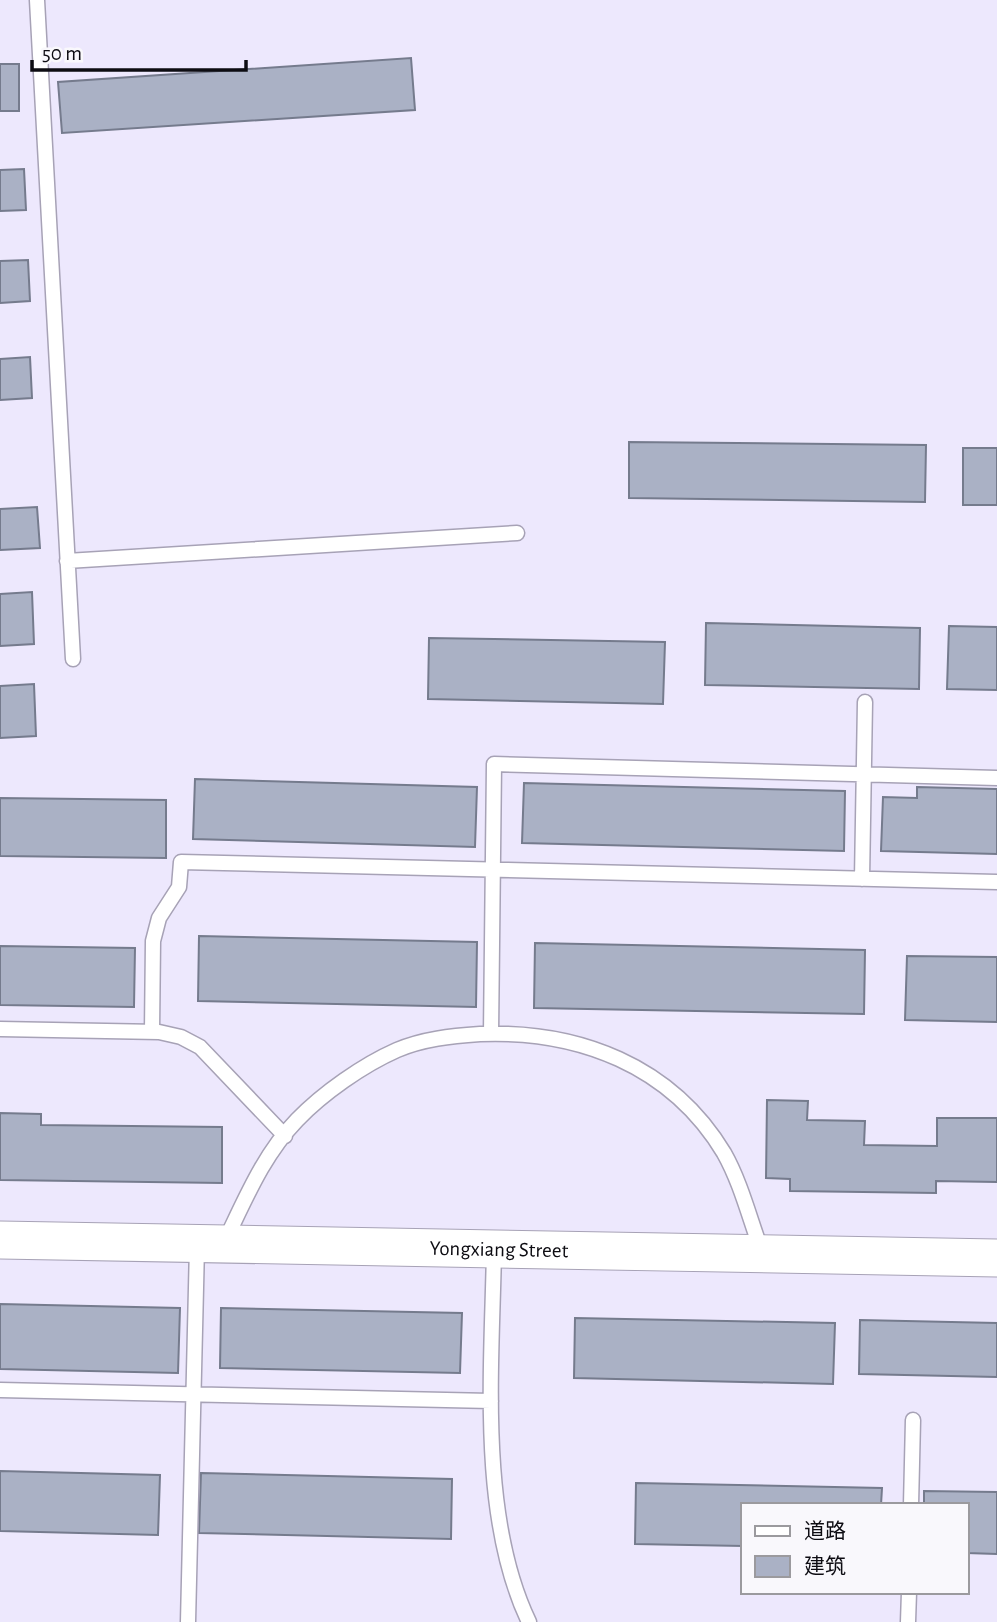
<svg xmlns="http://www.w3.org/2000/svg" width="997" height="1622" viewBox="0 0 997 1622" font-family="'Alegreya Sans','Noto Sans SC',sans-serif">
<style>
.building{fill:#aab1c5;stroke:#757b8d;stroke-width:2}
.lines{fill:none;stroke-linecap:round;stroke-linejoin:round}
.service-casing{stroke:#a7a2b6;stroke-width:17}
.tertiary-casing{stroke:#a7a2b6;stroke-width:39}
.service{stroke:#fff;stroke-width:14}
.tertiary{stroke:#fff;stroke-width:37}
.labels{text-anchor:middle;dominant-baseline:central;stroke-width:5;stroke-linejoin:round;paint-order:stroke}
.street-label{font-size:21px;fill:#0d0c12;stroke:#f9f8fc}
</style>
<rect width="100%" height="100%" fill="#ede8fd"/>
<path class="building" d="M411 58 415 110 62 133 58 82Z
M0 64H19V111H0Z
M24 169 26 210 0 211V170Z
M28 260 30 301 0 303V261Z
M30 357 32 398 0 400V359Z
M629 442 926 445 925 502 629 498Z
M963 448H997V505H963Z
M37 507 40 548 0 550V509Z
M32 592 34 644 0 646V594Z
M706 623 920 628 919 689 705 685Z
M949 626 997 627V690L947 689Z
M429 638 665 642 663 704 428 699Z
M34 684 36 736 0 738V686Z
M195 779 477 787 475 847 193 839Z
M524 783 845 791 844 851 522 843Z
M917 787 997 789V854L881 851 883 797 917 798Z
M0 798 166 800V858L0 856Z
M199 936 477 942 476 1007 198 1001Z
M535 943 865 950 864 1014 534 1008Z
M0 946 135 948 134 1007 0 1005Z
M907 956 997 957V1022L905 1020Z
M767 1100 808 1101 807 1120 865 1121 864 1145 937 1146V1118H997V1182L936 1181V1193L790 1191V1179L766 1178Z
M0 1113 41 1114V1125L222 1127V1183L0 1180Z
M0 1304 180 1308 178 1373 0 1369Z
M221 1308 462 1313 460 1373 220 1368Z
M575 1318 835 1323 833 1384 574 1378Z
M860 1320 997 1323V1377L859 1374Z
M0 1471 160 1475 158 1535 0 1531Z
M201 1473 452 1479 451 1539 199 1533Z
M636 1483 882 1488 881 1505H743V1546L635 1544Z
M924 1491 997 1492V1554L967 1553V1505H924Z"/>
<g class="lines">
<defs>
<path id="service" d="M37 0 73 659
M67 561 517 533
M862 879 865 702
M0 1029 159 1032 181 1037 200 1047 285 1136
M152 1031 153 941 159 918 179 887 181 862 997 882
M491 1034 494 764 997 778
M224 1243C245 1200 263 1155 297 1120 323 1093 363 1065 397 1050 423 1039 451 1036 480 1034 578 1030 671 1065 724 1153 741 1183 750 1220 762 1252
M494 1250C492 1366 478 1516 529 1622
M0 1390 491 1401
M911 1505 913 1420
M188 1622 197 1246
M908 1622 909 1592"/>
<g id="tertiary">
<path id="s1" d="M0 1240 997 1258"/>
</g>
</defs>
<use href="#service" class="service-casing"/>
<use href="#tertiary" class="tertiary-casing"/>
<use href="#service" class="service"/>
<use href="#tertiary" class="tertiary"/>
</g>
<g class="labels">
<g class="street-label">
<text stroke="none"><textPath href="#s1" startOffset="499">Yongxiang Street</textPath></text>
</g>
</g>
<rect x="741" y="1503" width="228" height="91" fill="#f9f8fc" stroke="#9b9a9e" stroke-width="2"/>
<rect x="755" y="1526" width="35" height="10" fill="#ffffff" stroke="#9b9a9e" stroke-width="2"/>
<text x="804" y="1538" font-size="21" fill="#0d0c12">道路</text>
<rect x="755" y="1556" width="35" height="21" fill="#aab1c5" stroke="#9b9a9e" stroke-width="2"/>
<text x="804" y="1573" font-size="21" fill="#0d0c12">建筑</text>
<path d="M32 60v10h214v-10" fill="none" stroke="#0d0c12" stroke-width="3.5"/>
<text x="42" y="60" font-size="21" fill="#0d0c12" stroke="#f9f8fc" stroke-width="5" paint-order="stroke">50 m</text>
</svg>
